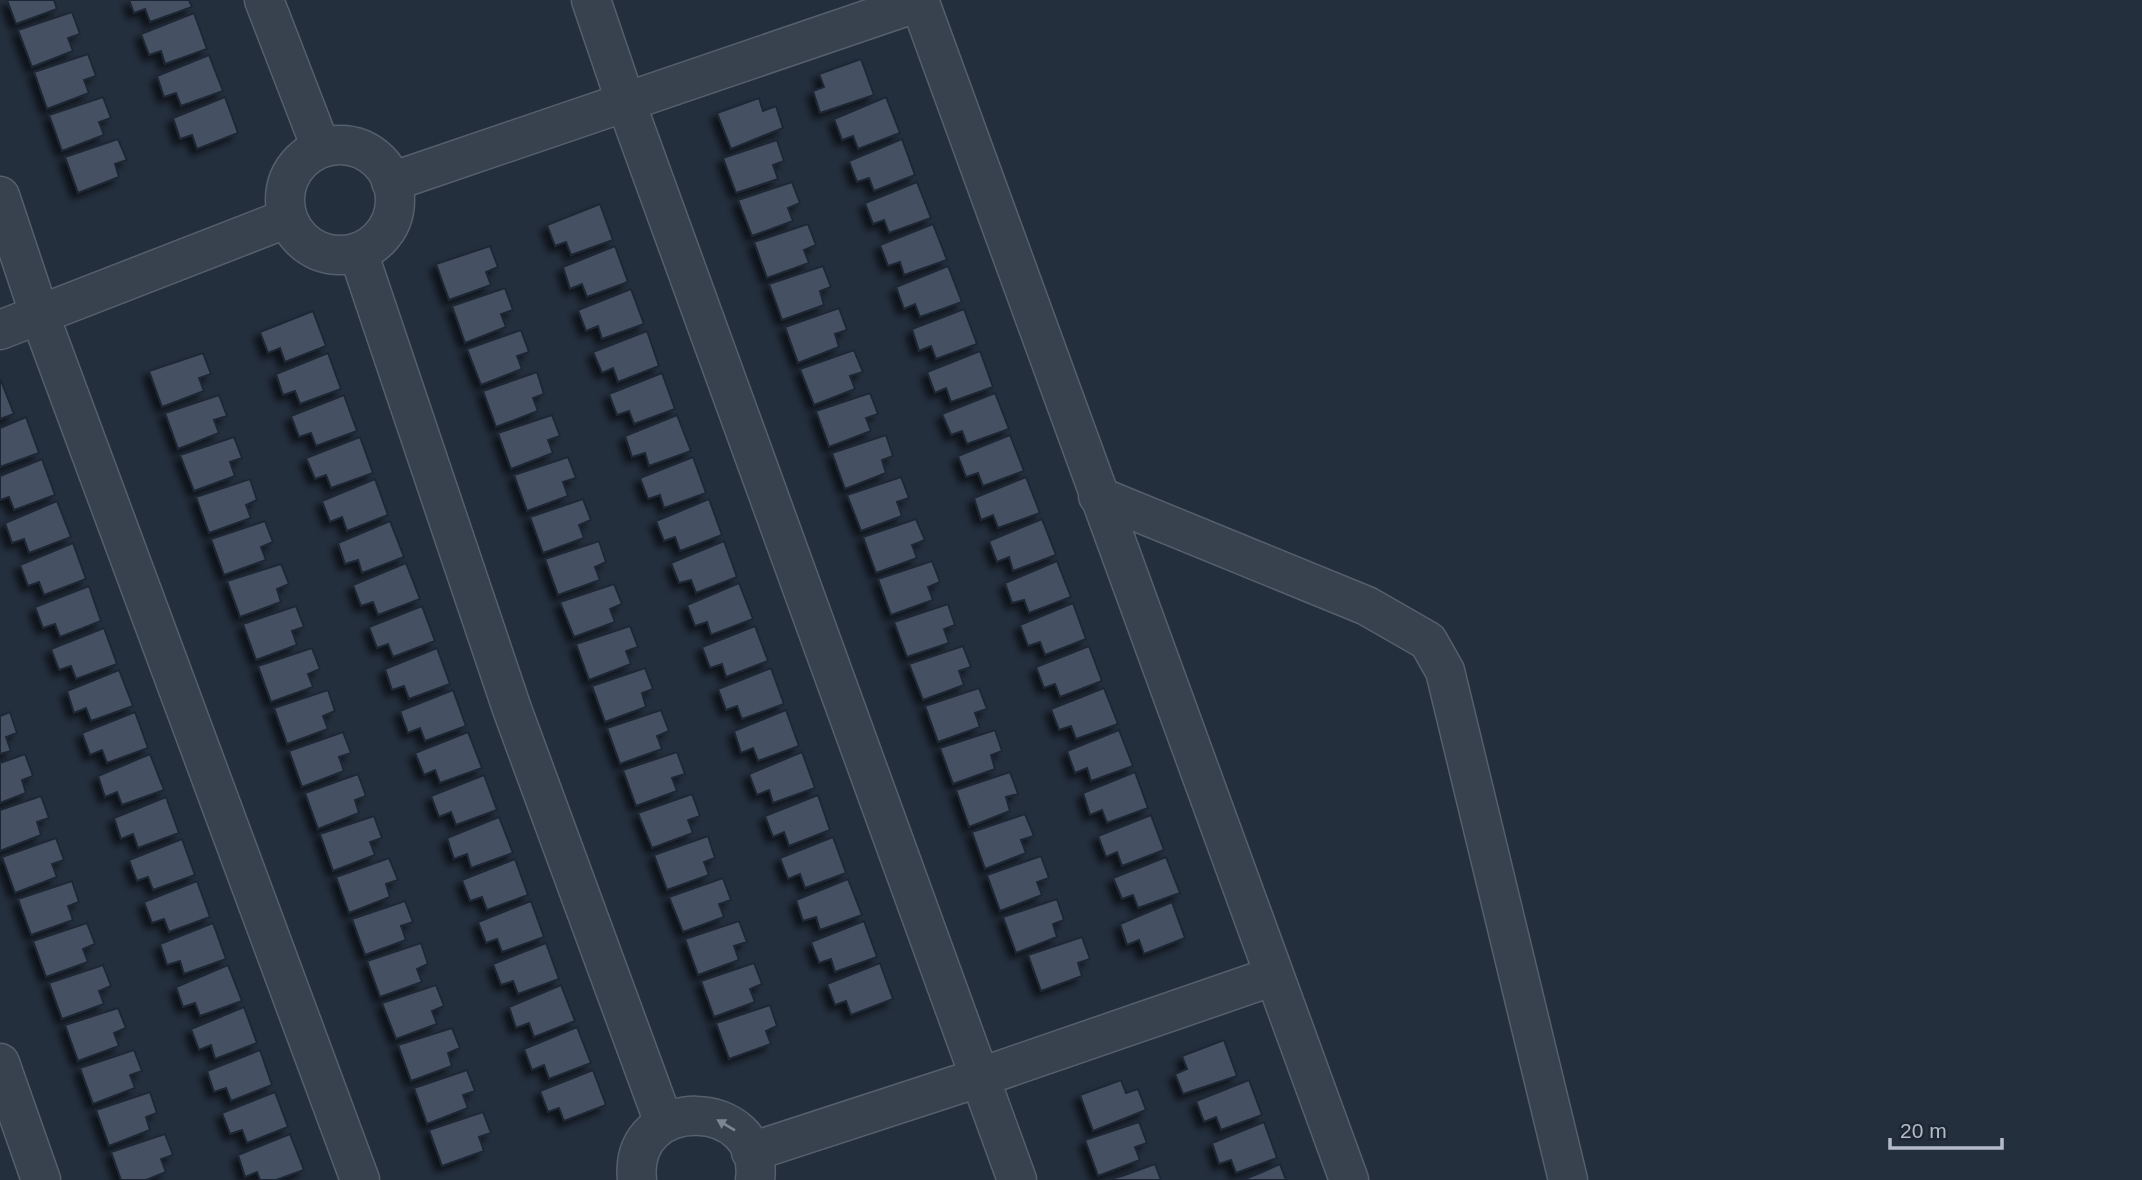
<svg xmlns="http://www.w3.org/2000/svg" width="2142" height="1180" viewBox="0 0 2142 1180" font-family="Helvetica,sans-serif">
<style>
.building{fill:#455162;stroke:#1f2835;stroke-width:2;filter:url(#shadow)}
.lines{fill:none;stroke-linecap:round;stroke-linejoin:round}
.street-casing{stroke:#565f6c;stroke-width:41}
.street{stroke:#38414e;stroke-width:38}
.oneway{fill:#7c8592}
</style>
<defs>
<filter id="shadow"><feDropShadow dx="-6" dy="6" stdDeviation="3.5" flood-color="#0009"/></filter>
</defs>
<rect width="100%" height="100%" fill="#242f3e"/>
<path class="building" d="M7 0H54L57 9 16 24Z
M129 0H189L192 7 150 22 145 9 134 13Z
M72 12 80 34 68 38 73 51 32 67 18 30Z
M194 13 207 49 165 64 161 51 149 55 141 34Z
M88 54 96 76 84 80 89 93 47 109 34 72Z
M209 55 223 91 181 106 176 93 164 97 157 76Z
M861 59 874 95 820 113 813 91 824 87 819 74Z
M103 97 111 118 99 122 104 135 62 151 49 115Z
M225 97 238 133 197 149 192 135 180 139 173 118Z
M886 97 900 133 858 149 853 136 842 140 834 119Z
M759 98 763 111 776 106 783 128 731 149 717 113Z
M118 139 127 160 115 164 119 177 78 193 65 157Z
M902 139 915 175 874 191 869 178 857 182 849 161Z
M777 140 784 161 773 165 778 179 736 193 723 158Z
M792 182 800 203 788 208 793 221 752 236 738 200Z
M917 182 931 218 889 233 884 220 873 224 865 203Z
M600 204 613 240 571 255 566 242 555 246 547 225Z
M808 224 816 245 804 250 809 263 767 278 754 242Z
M933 224 947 260 904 275 900 262 888 266 880 245Z
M490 246 498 267 486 272 491 285 449 300 436 264Z
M615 246 628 282 587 297 582 284 570 289 563 267Z
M823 266 831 287 820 291 824 305 782 320 769 284Z
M948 266 962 302 920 317 915 304 904 309 896 287Z
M505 288 513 310 501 314 506 327 465 343 452 306Z
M631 289 644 324 602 339 598 326 586 331 578 310Z
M839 308 847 330 835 334 839 347 798 363 785 327Z
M964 309 977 344 936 359 931 346 919 351 912 329Z
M313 311 326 346 285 362 280 348 268 353 260 332Z
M521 330 529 352 517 356 522 369 481 385 467 349Z
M647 331 659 366 618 382 613 368 602 373 593 352Z
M854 350 863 372 850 376 855 389 814 405 800 369Z
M980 351 993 387 951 402 946 388 935 393 927 372Z
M203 353 211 374 199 378 204 391 162 407 149 371Z
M328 353 341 389 300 404 295 391 283 395 276 374Z
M537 372 544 394 533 398 538 411 496 427 483 391Z
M662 373 675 409 634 424 629 411 617 415 609 394Z
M0 378 14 414 0 419Z
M870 393 878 414 866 418 871 431 829 447 816 411Z
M995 393 1009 429 967 444 962 431 951 435 942 414Z
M219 395 227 416 214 420 219 433 178 449 165 413Z
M344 395 357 431 316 446 311 433 299 437 291 416Z
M552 415 560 436 548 440 553 453 511 469 498 433Z
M677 415 691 451 649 466 645 453 632 457 625 436Z
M26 417 39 453 0 467V428Z
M886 435 893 456 882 460 886 473 845 489 832 453Z
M1010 435 1024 471 983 486 978 473 966 477 958 456Z
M234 437 242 458 230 462 235 476 194 491 180 455Z
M360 437 373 473 331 488 326 475 315 479 306 458Z
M568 457 576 478 563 482 568 496 527 511 514 475Z
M693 457 706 493 664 508 660 495 648 499 640 478Z
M42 459 55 495 14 510 9 497 0 500V476Z
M901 477 909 498 897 502 902 516 861 531 847 495Z
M1026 477 1040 513 998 528 993 515 981 520 974 498Z
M250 479 257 500 246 505 251 518 209 533 196 497Z
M375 479 388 515 347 531 342 517 330 522 322 501Z
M583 499 591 520 579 525 584 538 543 553 530 517Z
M709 499 722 535 680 551 675 537 664 541 656 521Z
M57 501 71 537 29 553 24 539 12 543 5 523Z
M916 519 925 540 912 545 917 558 876 573 863 537Z
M1042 519 1056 555 1013 571 1009 557 997 562 989 541Z
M265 521 273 542 261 547 266 560 224 575 211 539Z
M390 521 404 557 362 573 358 560 345 564 338 543Z
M599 541 606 562 595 567 600 580 558 595 545 559Z
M724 541 737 577 696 593 691 580 679 583 671 563Z
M73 543 86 579 44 595 39 582 28 586 20 565Z
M932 561 940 582 928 587 933 600 891 615 878 579Z
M1057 561 1071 597 1029 613 1024 600 1012 603 1005 583Z
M406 563 420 599 378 615 373 602 361 606 353 585Z
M281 564 289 584 277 589 281 602 240 617 227 581Z
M739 583 753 619 711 635 707 622 695 626 687 605Z
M614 584 622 604 610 609 615 622 574 637 560 602Z
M89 586 101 621 60 637 55 624 43 628 35 607Z
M1073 603 1086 639 1045 655 1040 642 1028 646 1020 625Z
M948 604 955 625 944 629 949 643 907 657 894 622Z
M296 606 304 627 292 631 297 645 256 660 243 624Z
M422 606 435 641 393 657 388 644 377 648 369 627Z
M630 626 638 647 626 651 631 664 589 680 576 644Z
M755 626 768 661 726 677 722 664 710 668 702 647Z
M104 628 117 664 76 679 71 666 59 670 51 649Z
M963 646 971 667 959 671 964 685 923 700 909 664Z
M1089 646 1102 681 1060 697 1055 684 1044 688 1036 667Z
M312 648 320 669 308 674 313 687 271 702 258 666Z
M437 648 450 684 409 699 404 686 392 690 385 669Z
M645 668 653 689 642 693 646 707 605 722 592 686Z
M771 668 784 704 742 719 737 706 726 710 718 689Z
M119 670 133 706 91 721 86 708 74 713 67 691Z
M979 688 987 709 975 713 980 727 938 742 925 706Z
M1104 688 1118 724 1076 739 1071 726 1059 730 1051 709Z
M328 690 335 711 323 716 328 729 287 744 274 708Z
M453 690 466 726 425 741 420 728 408 733 400 711Z
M661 710 669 731 657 736 662 749 620 764 607 728Z
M786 710 799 746 758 761 753 748 741 753 734 731Z
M10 712 17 733 6 737 11 751 0 754V716Z
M135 712 148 748 107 763 102 750 90 755 82 733Z
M995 730 1002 751 991 755 995 769 953 784 940 748Z
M1119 730 1133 766 1091 781 1087 768 1075 773 1067 751Z
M343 732 351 753 339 757 344 771 302 787 289 751Z
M468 732 482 768 440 783 435 770 424 775 415 753Z
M677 752 685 774 672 778 677 791 636 806 623 770Z
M802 752 815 788 773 803 769 790 757 795 749 774Z
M25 754 33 776 22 780 26 793 0 803V763Z
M150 754 164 790 122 805 117 792 105 797 98 776Z
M1010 772 1018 794 1006 797 1010 811 969 827 956 790Z
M1135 772 1148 808 1107 823 1102 810 1090 815 1083 793Z
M358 774 366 796 355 800 359 813 318 829 305 793Z
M484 775 497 810 456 825 451 812 439 817 431 796Z
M692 794 700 816 688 820 693 833 652 848 638 813Z
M818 795 830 830 789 846 784 832 773 837 765 816Z
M41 796 49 818 37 822 41 835 0 851V810Z
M166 797 179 833 138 848 133 834 121 839 114 818Z
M1025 814 1034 836 1021 840 1026 853 985 869 972 832Z
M1151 815 1164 850 1122 866 1117 852 1106 857 1098 836Z
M374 816 382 838 370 842 375 855 333 871 320 834Z
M499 817 513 853 471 868 467 854 454 859 447 838Z
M708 836 715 858 704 862 709 875 667 890 654 855Z
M833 837 846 873 805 888 800 874 788 879 780 858Z
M56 838 64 860 52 864 57 877 15 893 2 857Z
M182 839 195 875 153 890 148 877 137 881 129 860Z
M1041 856 1049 878 1037 882 1042 895 1000 911 987 875Z
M1166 857 1180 893 1138 908 1133 895 1122 899 1113 878Z
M389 858 398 880 386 884 390 897 349 913 336 877Z
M515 859 528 895 487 910 482 897 470 901 462 880Z
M723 878 731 900 719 904 724 917 683 932 669 897Z
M848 879 862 915 820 930 816 917 803 921 796 900Z
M72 881 79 902 68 906 73 920 31 935 18 899Z
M197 881 210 917 169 932 164 919 152 923 144 902Z
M1057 899 1064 920 1053 924 1057 937 1016 953 1003 917Z
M405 901 413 922 401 926 406 940 365 955 352 919Z
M531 901 544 937 502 952 497 939 486 943 478 922Z
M1172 902 1185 938 1144 954 1139 940 1127 945 1120 924Z
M739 921 747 942 734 946 739 960 698 975 685 939Z
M864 921 877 957 835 972 831 959 819 963 811 942Z
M87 923 95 944 83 949 88 962 46 977 33 941Z
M213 923 226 959 184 974 180 961 167 965 160 944Z
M1082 937 1090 959 1078 963 1082 976 1041 991 1028 955Z
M421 943 428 964 417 969 422 982 380 997 367 961Z
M546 943 559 979 518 994 513 981 501 985 493 964Z
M754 963 762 984 750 989 755 1002 714 1017 701 981Z
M880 963 893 999 851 1015 846 1001 835 1005 827 984Z
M103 965 111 986 99 991 104 1004 62 1019 49 983Z
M228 965 242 1001 200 1016 195 1003 183 1007 176 987Z
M436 985 444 1006 432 1011 437 1024 396 1039 382 1003Z
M561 985 575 1021 534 1037 529 1023 516 1028 509 1007Z
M770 1005 777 1026 766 1031 771 1044 729 1059 716 1023Z
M244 1007 257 1043 215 1059 211 1045 199 1050 191 1029Z
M118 1008 126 1028 114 1033 119 1046 78 1061 65 1025Z
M577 1027 591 1063 549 1079 544 1065 532 1070 524 1049Z
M452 1028 460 1048 448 1053 452 1066 411 1081 398 1045Z
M1224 1040 1237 1076 1183 1094 1175 1074 1187 1069 1182 1056Z
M134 1050 142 1071 130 1075 135 1088 93 1104 80 1068Z
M260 1050 272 1085 231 1101 226 1088 214 1092 207 1071Z
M467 1070 475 1091 463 1095 468 1108 427 1124 414 1088Z
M593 1070 606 1105 564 1121 559 1108 548 1112 540 1091Z
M1121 1080 1126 1093 1138 1089 1146 1110 1093 1131 1080 1095Z
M1249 1080 1262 1115 1221 1130 1216 1117 1204 1122 1196 1101Z
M150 1092 157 1113 146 1117 150 1130 109 1146 96 1110Z
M275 1092 288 1127 247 1143 242 1130 230 1134 222 1113Z
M483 1112 491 1133 479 1137 484 1151 442 1166 429 1130Z
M1139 1122 1147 1143 1135 1147 1140 1160 1098 1176 1085 1140Z
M1264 1122 1277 1158 1236 1173 1231 1160 1219 1164 1212 1143Z
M165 1134 173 1155 161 1159 166 1172 146 1180H121L111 1152Z
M290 1134 304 1170 276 1180H260L257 1172 245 1177 238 1155Z
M1155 1164 1161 1180H1106L1122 1176Z
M1280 1164 1286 1180H1242L1260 1173Z"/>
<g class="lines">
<defs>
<path id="street" d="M264 0 321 148
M591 0 625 100 1017 1180
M919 0 1349 1180
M285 200a55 55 0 1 1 110 0a55 55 0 1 1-110 0Z
M391 182 919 2
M0 196 40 316 360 1180
M358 252 512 709 664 1123
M0 330 288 218
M1098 496 1367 606 1428 641 1445 671 1568 1180
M0 1063 41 1180
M751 1152 978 1078 1274 976
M637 1180C628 1092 766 1097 755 1180"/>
</defs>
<use href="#street" class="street-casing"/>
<use href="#street" class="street"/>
</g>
<defs><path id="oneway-solid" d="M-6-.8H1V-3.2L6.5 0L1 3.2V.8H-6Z" transform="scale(1.75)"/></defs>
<use class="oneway" href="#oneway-solid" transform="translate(726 1125) rotate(-149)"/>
<path d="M1890 1138v10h112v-10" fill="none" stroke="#b4bcc9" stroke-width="3.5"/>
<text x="1900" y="1138" font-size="21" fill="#b4bcc9" stroke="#1d2633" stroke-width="5" paint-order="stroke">20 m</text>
</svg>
